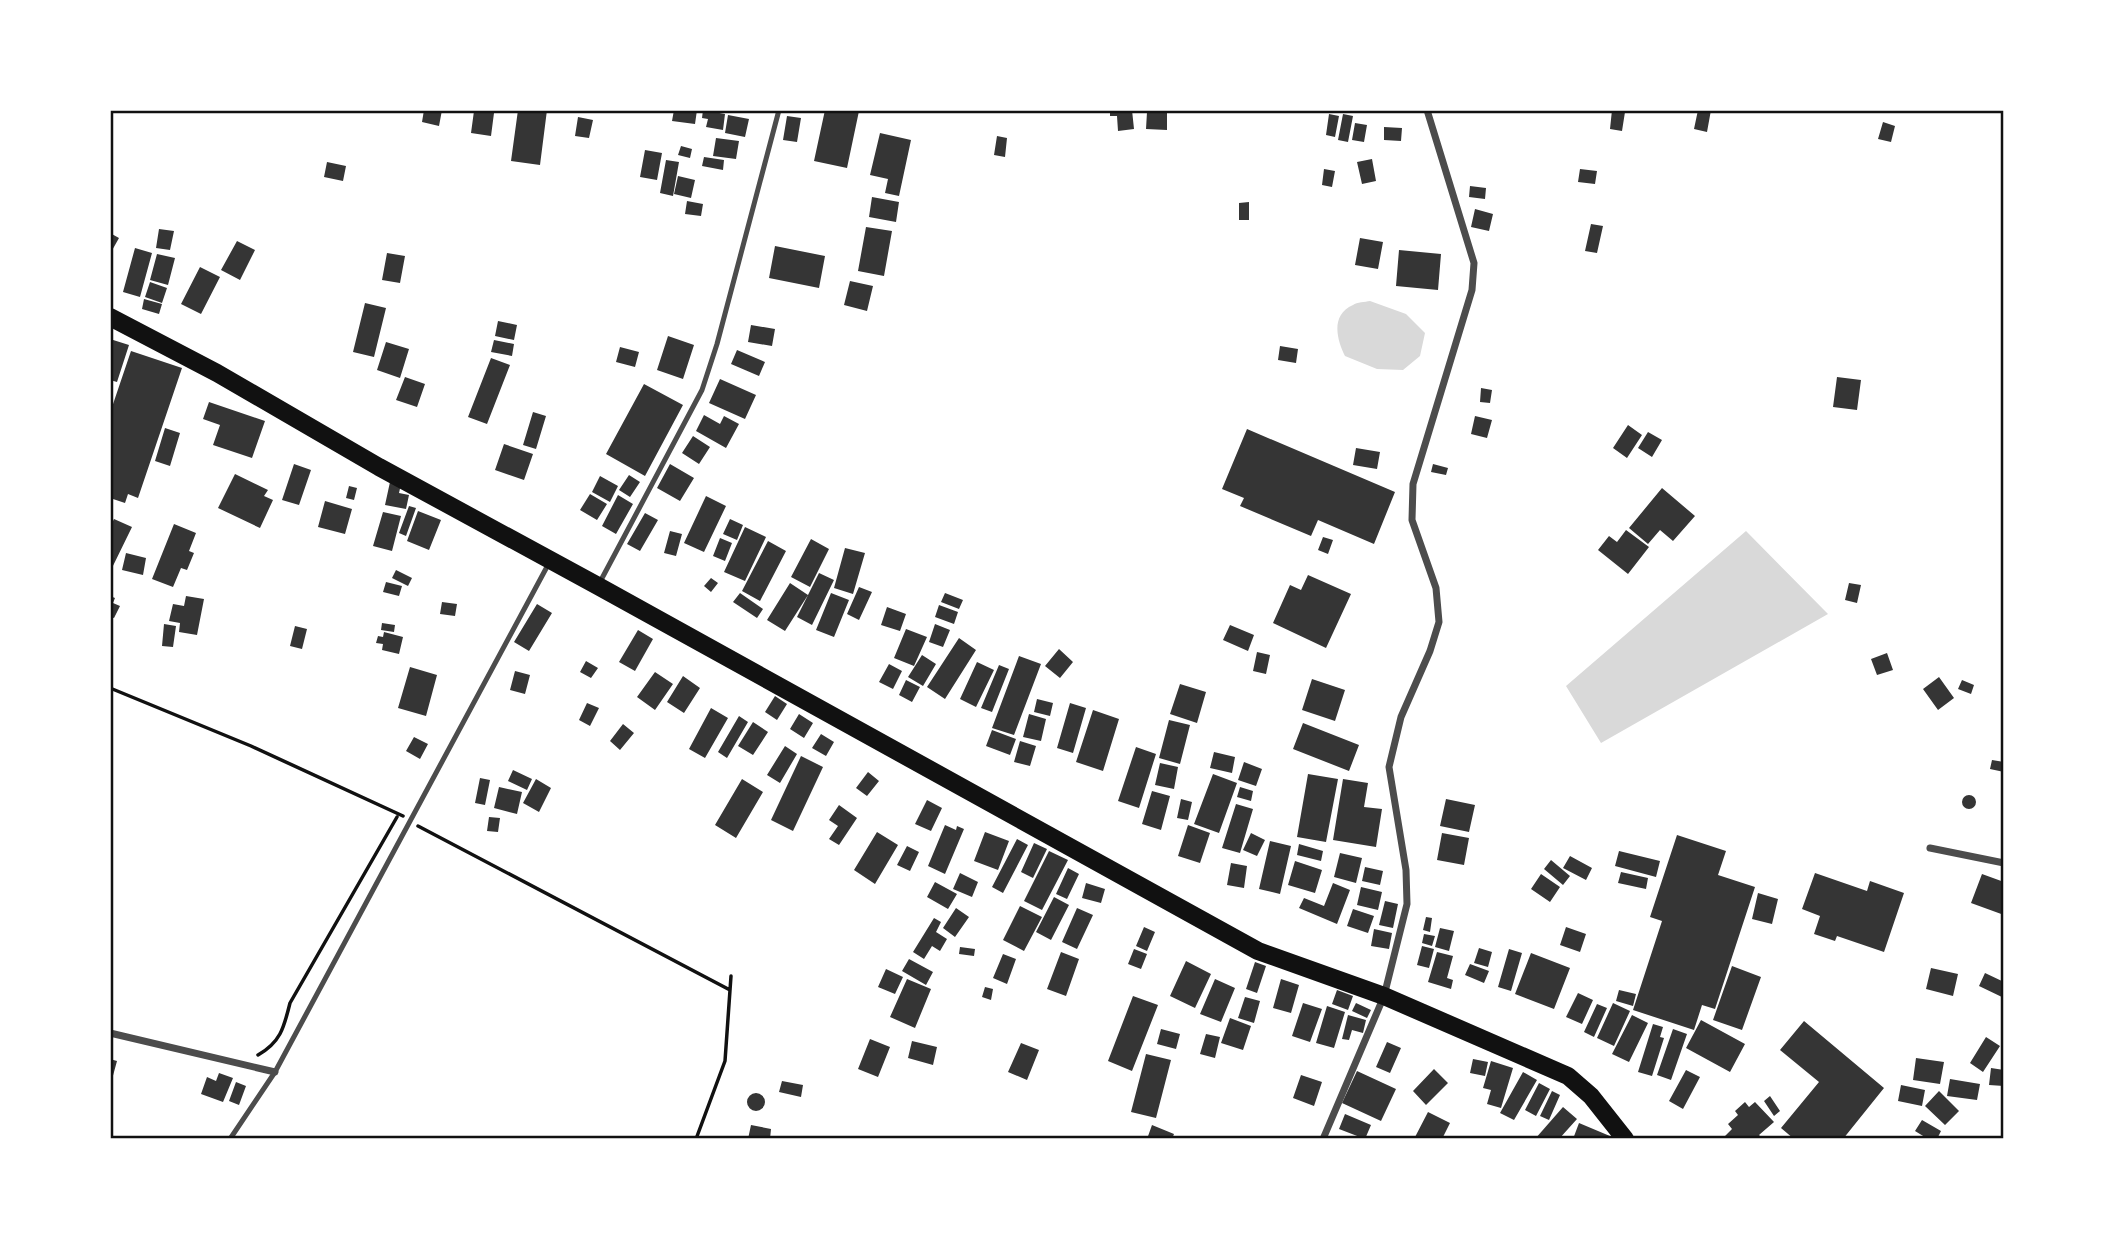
<svg xmlns="http://www.w3.org/2000/svg" width="2114" height="1249" viewBox="0 0 2114 1249" font-family="Arial,sans-serif">
<style>
.water{fill:#d9d9d9}
.building{fill:#353535}
.lines{fill:none;stroke-linecap:round;stroke-linejoin:round}
.path{stroke:#111;stroke-width:3.5}
.service{stroke:#4c4c4c;stroke-width:5}
.minor{stroke:#4c4c4c;stroke-width:7}
.primary{stroke:#111;stroke-width:18}
.neatline{fill:none;stroke:#111;stroke-width:2.5}
</style>
<rect width="100%" height="100%" fill="#fff"/>
<path class="water" d="M1370 301 1406 314 1425 333 1420 356 1403 370 1377 369 1345 356C1337 340 1330 315 1353 305 1357 302 1365 302 1370 301Z
M1746 531 1828 614 1601 743 1566 686Z"/>
<path class="building" d="M424 110H442L439 126 422 122Z
M518 110H547L540 165 511 161Z
M674 110H697L695 124 672 121Z
M703 110 725 114 723 130 706 127 708 119 702 118Z
M825 110 859 111 847 168 814 161Z
M1110 110H1132L1134 129 1118 131 1117 116H1110Z
M1612 110 1625 112 1622 131 1610 129Z
M1698 110H1711L1707 132 1694 129Z
M474 111 494 113 491 136 471 133Z
M1147 112 1167 113V130L1146 129Z
M1329 114 1339 116 1335 137 1326 135Z
M1343 114 1353 116 1348 142 1338 140Z
M728 115 749 119 745 137 725 133Z
M787 116 801 118 797 142 783 140Z
M578 117 593 120 589 138 575 136Z
M1883 122 1895 126 1891 142 1878 139Z
M1355 123 1367 125 1364 142 1352 140Z
M1384 127 1402 128 1401 141 1384 140Z
M880 133 911 140 899 196 885 193 888 179 870 175Z
M997 136 1007 138 1005 157 994 155Z
M716 138 739 141 736 159 713 156Z
M681 146 692 149 690 158 678 155Z
M645 150 662 153 657 180 640 177Z
M704 157 724 160 723 170 702 166Z
M1372 159 1376 181 1362 184 1357 162Z
M666 160 679 162 673 196 660 193Z
M327 162 346 166 343 181 324 177Z
M1324 169 1335 171 1332 187 1322 185Z
M1580 169 1597 171 1595 184 1578 182Z
M678 176 695 180 691 198 674 194Z
M1470 186 1486 188 1485 199 1469 197Z
M872 197 899 202 896 222 869 217Z
M687 201 703 204 701 216 685 214Z
M1249 202V220H1239V203Z
M1475 209 1493 214 1489 231 1471 227Z
M1591 224 1603 226 1597 253 1585 251Z
M866 227 892 231 884 276 858 271Z
M159 229 174 231 170 250 156 248Z
M110 233 119 238 110 254Z
M1360 238 1383 242 1378 269 1355 265Z
M237 241 255 250 240 280 221 270Z
M775 246 825 256 819 288 769 278Z
M135 248 152 253 140 297 123 292Z
M1399 250 1441 254 1438 290 1396 286Z
M387 253 405 256 400 283 382 280Z
M157 254 175 258 168 285 150 280Z
M200 267 220 277 201 314 181 304Z
M850 281 873 286 867 311 844 305Z
M150 282 167 288 162 303 145 297Z
M144 299 162 304 159 314 142 309Z
M365 303 386 308 374 357 353 352Z
M498 321 517 325 514 340 495 336Z
M751 325 775 329 772 346 748 342Z
M668 336 694 345 683 379 657 370Z
M110 339 129 345 117 382 110 380Z
M494 340 514 344 512 356 491 352Z
M386 342 409 349 400 378 377 370Z
M1280 346 1298 349 1296 363 1278 360Z
M620 347 639 352 635 367 616 362Z
M737 350 765 362 759 376 731 364Z
M131 351 182 368 138 498 128 494 125 503 110 498V413Z
M491 358 510 365 487 424 468 417Z
M405 377 425 384 417 407 396 400Z
M1837 377 1861 380 1857 410 1833 407Z
M720 379 756 395 745 419 709 403Z
M644 384 683 405 645 476 606 454Z
M1481 388 1492 390 1490 403 1480 402Z
M209 402 265 421 252 458 213 445 220 425 203 419Z
M533 412 546 416 536 449 523 445Z
M704 415 720 424 724 416 739 424 726 448 696 431Z
M1475 416 1492 420 1487 438 1471 434Z
M1628 425 1642 435 1627 458 1613 448Z
M165 428 180 433 170 466 155 461Z
M1247 429 1395 492 1374 544 1318 520 1311 536 1240 506 1244 498 1222 489Z
M1648 432 1662 440 1652 457 1638 448Z
M693 436 710 447 699 464 682 453Z
M504 444 533 454 524 480 495 470Z
M1356 448 1380 452 1377 469 1353 465Z
M294 464 311 470 299 505 282 500Z
M670 464 694 478 680 501 657 488Z
M1433 464 1448 468 1446 475 1431 472Z
M235 474 268 490 264 496 273 500 260 528 218 508Z
M629 475 640 482 630 497 619 490Z
M600 476 618 486 610 502 592 492Z
M390 482 401 484 399 493 409 495 406 509 385 505Z
M349 486 357 488 354 500 346 498Z
M1662 488 1695 516 1673 541 1660 530 1648 544 1629 528Z
M590 494 607 504 597 520 580 510Z
M618 495 633 504 616 534 602 526Z
M706 496 726 506 704 552 684 543Z
M325 501 352 509 345 534 318 527Z
M409 506 416 508 406 536 399 533Z
M418 511 441 520 429 550 407 541Z
M383 512 401 516 392 551 373 546Z
M645 513 658 520 640 551 627 544Z
M114 519 132 527 110 572V527Z
M730 519 743 525 737 540 723 534Z
M174 524 196 533 189 551 194 553 187 570 181 568 173 587 152 579Z
M745 527 766 537 745 581 724 572Z
M1626 530 1649 547 1628 574 1598 550 1609 536 1617 542Z
M670 531 682 534 676 556 664 553Z
M1323 537 1333 540 1328 554 1318 550Z
M720 538 732 543 725 561 713 556Z
M811 539 829 549 810 587 791 577Z
M768 541 786 551 760 601 742 591Z
M845 548 865 553 853 594 834 588Z
M126 553 146 558 143 575 122 570Z
M396 570 412 578 408 586 392 578Z
M819 573 834 580 812 625 797 617Z
M1308 575 1351 594 1326 648 1273 623 1290 585 1301 590Z
M711 578 718 583 711 592 704 586Z
M386 582 402 586 399 596 383 592Z
M790 583 808 595 785 631 767 620Z
M1849 583 1861 585 1857 603 1845 600Z
M859 587 872 592 859 620 847 614Z
M740 593 763 609 757 618 733 602Z
M831 593 849 600 834 637 816 630Z
M945 593 963 600 959 609 941 602Z
M110 596 115 598 113 603 120 606 114 618 110 617Z
M186 596 204 599 197 635 179 632 180 623 169 621 173 604 184 606Z
M442 602 457 604 455 616 440 614Z
M537 604 552 613 529 651 514 642Z
M939 605 958 612 954 624 935 617Z
M887 607 906 614 900 631 881 625Z
M382 623 395 625 394 632 381 630Z
M164 624 176 626 173 647 162 646Z
M935 624 950 630 943 647 929 642Z
M1230 625 1254 635 1248 651 1223 640Z
M295 626 307 629 302 649 290 646Z
M906 629 927 637 914 666 894 658Z
M638 630 653 639 635 671 619 662Z
M384 632 403 637 399 654 382 650 383 644 376 643 378 636 383 637Z
M959 638 976 650 945 699 927 687Z
M1059 649 1073 662 1060 678 1045 666Z
M1257 652 1270 655 1266 674 1253 671Z
M1887 653 1893 670 1877 675 1871 659Z
M922 655 936 664 923 686 908 677Z
M1019 656 1041 664 1014 735 992 728Z
M586 661 598 668 591 678 580 672Z
M977 662 994 670 976 707 960 699Z
M889 664 902 671 893 689 879 682Z
M999 665 1009 669 992 712 981 708Z
M410 667 437 675 426 716 398 708Z
M515 671 530 675 525 694 510 690Z
M655 672 673 684 655 710 637 697Z
M683 676 700 688 684 713 667 702Z
M1939 677 1954 698 1938 710 1923 689Z
M1312 679 1345 690 1335 721 1302 710Z
M906 680 920 687 912 702 899 695Z
M1962 680 1974 685 1971 694 1958 689Z
M1180 684 1206 692 1197 723 1170 714Z
M775 696 787 704 777 720 765 712Z
M1037 699 1053 703 1050 716 1034 712Z
M587 703 599 708 590 726 579 720Z
M1070 703 1086 708 1073 753 1057 748Z
M711 708 728 718 705 758 689 749Z
M1093 710 1119 719 1103 771 1076 762Z
M799 714 813 723 804 738 790 729Z
M1029 714 1046 719 1041 741 1023 737Z
M739 716 748 722 727 758 718 752Z
M1169 720 1190 725 1180 764 1159 758Z
M753 722 768 732 753 755 738 746Z
M1303 723 1359 745 1349 771 1293 749Z
M623 724 634 733 620 750 610 741Z
M992 730 1016 739 1010 755 986 746Z
M821 734 834 742 826 756 812 748Z
M414 737 428 744 420 759 406 751Z
M1020 741 1036 746 1030 766 1014 762Z
M785 746 797 754 780 783 767 775Z
M1136 747 1156 754 1139 808 1118 801Z
M1214 752 1235 757 1232 773 1210 768Z
M801 756 823 767 793 831 771 820Z
M1992 760 2004 762V772L1990 769Z
M1244 762 1262 769 1256 786 1238 780Z
M1160 763 1178 767 1174 789 1155 785Z
M513 770 532 779 527 790 508 781Z
M868 772 879 781 867 796 856 788Z
M1213 774 1237 783 1219 833 1194 824Z
M1308 774 1338 779 1326 842 1297 837Z
M480 778 490 780 485 805 475 803Z
M536 779 551 788 539 812 523 803Z
M742 779 763 792 736 838 715 825Z
M1343 779 1368 783 1364 807 1382 809 1376 847 1333 840Z
M499 787 522 792 517 814 494 808Z
M1240 787 1253 791 1251 801 1237 797Z
M1152 791 1170 796 1161 830 1142 824Z
M1962 802a7 7 0 1 1 14 0a7 7 0 1 1-14 0Z
M1181 799 1192 802 1188 820 1177 818Z
M1446 799 1475 805 1469 832 1440 826Z
M927 800 942 808 931 831 915 824Z
M1236 804 1253 809 1240 853 1222 848Z
M839 805 857 818 839 845 829 839 838 826 829 820Z
M489 817 500 818 498 832 487 831Z
M945 825 956 830 957 826 964 829 945 874 928 866Z
M1188 825 1210 833 1200 863 1178 856Z
M877 832 898 845 875 884 854 870Z
M985 832 1009 841 998 870 974 861Z
M1251 833 1265 840 1257 856 1243 850Z
M1442 833 1469 838 1464 865 1437 860Z
M1677 835 1726 851 1718 875 1755 887 1715 1009 1702 1005 1694 1030 1633 1010 1662 921 1650 917Z
M1017 839 1028 845 1003 893 992 887Z
M1270 841 1291 846 1280 894 1259 889Z
M1034 843 1047 849 1033 878 1021 872Z
M1299 844 1323 851 1321 861 1297 855Z
M907 846 919 852 910 871 897 865Z
M1049 851 1068 860 1042 910 1024 901Z
M1619 851 1660 861 1656 877 1615 866Z
M1340 853 1362 858 1356 883 1334 877Z
M1570 856 1592 868 1586 880 1563 868Z
M1551 860 1570 876 1563 885 1544 869Z
M1295 861 1322 870 1315 893 1288 885Z
M1231 863 1247 866 1244 888 1227 885Z
M1365 867 1383 871 1380 885 1362 881Z
M1068 868 1079 874 1067 899 1056 894Z
M1621 872 1648 878 1646 889 1618 883Z
M960 873 978 882 972 897 953 889Z
M1815 873 1867 891 1870 881 1904 893 1884 952 1837 936 1835 941 1814 934 1820 916 1802 909Z
M1541 874 1560 887 1550 902 1531 889Z
M1982 874 2004 882V915L1971 903Z
M935 882 957 894 948 909 927 897Z
M1086 883 1105 889 1101 903 1082 898Z
M1333 883 1350 890 1337 924 1299 908 1304 898 1324 906Z
M1361 887 1382 892 1378 910 1357 905Z
M1758 893 1778 899 1772 924 1752 919Z
M1054 897 1069 905 1051 940 1036 932Z
M1385 901 1398 904 1393 928 1379 925Z
M1020 906 1042 917 1024 951 1003 940Z
M956 908 969 917 955 937 943 928Z
M1077 908 1093 915 1077 949 1062 942Z
M1353 909 1374 916 1368 933 1347 926Z
M1426 917 1432 918 1430 932 1423 930Z
M934 918 941 922 936 932 947 939 940 951 932 946 924 959 913 952Z
M1144 927 1155 932 1147 951 1136 946Z
M1566 927 1586 934 1580 952 1560 945Z
M1440 928 1454 931 1449 951 1435 947Z
M1374 929 1392 933 1389 949 1371 946Z
M1424 934 1435 936 1432 946 1422 943Z
M1422 946 1434 949 1429 968 1417 965Z
M960 947 975 949 974 956 959 954Z
M1479 948 1492 952 1488 967 1474 963Z
M1134 949 1147 954 1141 969 1128 964Z
M1509 949 1522 953 1511 991 1498 987Z
M1061 952 1079 959 1066 996 1047 989Z
M1437 952 1453 956 1447 978 1453 980 1451 989 1428 982Z
M1531 953 1570 968 1554 1009 1515 994Z
M1003 954 1016 959 1007 984 993 978Z
M909 959 933 972 926 985 902 971Z
M1186 961 1211 974 1195 1008 1170 996Z
M1255 962 1266 966 1257 993 1246 989Z
M1470 964 1489 971 1484 983 1465 975Z
M1732 966 1761 977 1742 1030 1713 1020Z
M1931 968 1958 974 1953 996 1926 989Z
M886 969 903 977 895 994 878 987Z
M1985 973 2004 982V998L1979 986Z
M907 979 931 989 915 1028 890 1017Z
M1215 979 1235 988 1221 1022 1200 1014Z
M1281 979 1299 985 1291 1013 1273 1008Z
M985 987 993 989 991 1000 982 997Z
M1337 990 1353 996 1348 1010 1332 1004Z
M1619 990 1636 994 1633 1006 1616 1001Z
M1578 993 1593 1000 1582 1024 1566 1017Z
M1133 996 1158 1005 1132 1071 1108 1061Z
M1245 997 1260 1001 1254 1023 1238 1018Z
M1303 1003 1322 1009 1310 1042 1292 1036Z
M1356 1003 1371 1010 1367 1018 1352 1011Z
M1613 1003 1630 1011 1614 1046 1597 1038Z
M1597 1004 1607 1008 1594 1037 1584 1032Z
M1327 1006 1345 1012 1334 1048 1316 1043Z
M1348 1015 1366 1020 1363 1033 1352 1030 1349 1040 1342 1039Z
M1632 1015 1648 1023 1629 1062 1612 1054Z
M1230 1018 1251 1026 1243 1050 1221 1043Z
M1701 1020 1745 1044 1730 1072 1686 1048Z
M1804 1021 1884 1088 1843 1139H1794L1781 1128 1819 1082 1780 1050Z
M1653 1024 1663 1027 1660 1037 1664 1038 1652 1076 1638 1072Z
M1161 1029 1180 1034 1176 1049 1157 1044Z
M1673 1029 1687 1034 1671 1080 1657 1075Z
M1206 1034 1220 1037 1215 1058 1200 1054Z
M1986 1037 2000 1046 1983 1072 1970 1063Z
M870 1039 890 1047 878 1077 858 1069Z
M912 1041 937 1047 933 1065 908 1058Z
M1387 1042 1401 1048 1390 1073 1376 1067Z
M1021 1043 1039 1050 1027 1080 1008 1072Z
M1146 1054 1171 1060 1156 1118 1131 1112Z
M1916 1058 1944 1062 1940 1084 1913 1080Z
M110 1059 117 1061 111 1083 110 1082Z
M1473 1059 1488 1062 1485 1076 1470 1073Z
M1491 1061 1513 1068 1501 1108 1487 1104 1491 1090 1483 1088Z
M1991 1068 2004 1070V1086L1989 1085Z
M1434 1069 1448 1083 1426 1105 1413 1091Z
M1686 1070 1700 1077 1683 1109 1669 1101Z
M1357 1071 1396 1089 1381 1121 1342 1103Z
M1523 1072 1537 1080 1514 1120 1500 1113Z
M219 1073 233 1078 223 1102 201 1094 207 1077 216 1081Z
M1301 1075 1322 1082 1314 1106 1293 1098Z
M1950 1079 1980 1084 1977 1100 1947 1096Z
M782 1081 803 1085 801 1097 779 1092Z
M236 1082 246 1086 239 1105 229 1101Z
M1539 1083 1550 1089 1536 1116 1525 1110Z
M1901 1085 1925 1090 1922 1106 1898 1101Z
M1552 1091 1560 1095 1549 1120 1540 1116Z
M1939 1091 1959 1111 1945 1125 1925 1106Z
M747 1102a9 9 0 1 1 18 0a9 9 0 1 1-18 0Z
M1770 1096 1780 1111 1774 1116 1764 1101Z
M1745 1102 1749 1107 1755 1102 1774 1122 1759 1135 1763 1139H1722L1732 1129 1728 1124 1738 1115 1735 1111Z
M1563 1107 1577 1119 1559 1139H1535Z
M1428 1112 1450 1123 1442 1139H1414Z
M1345 1114 1371 1125 1365 1139 1339 1129Z
M1922 1120 1941 1131 1937 1139H1928L1915 1131Z
M1579 1123 1617 1139H1573Z
M751 1125 771 1129 770 1139H748Z
M1152 1125 1174 1134 1172 1139H1147Z"/>
<g class="lines">
<path class="path" d="M110 688 251 746 403 816
M418 826 730 990
M258 1055C281 1042 284 1027 290 1003L397 817
M696 1139 725 1061 731 976"/>
<path class="service" d="M600 582 702 390 717 344 779 110
M230 1139 275 1072 549 563"/>
<path class="minor" d="M1930 848 2004 863
M110 1033 275 1072
M1323 1139 1384 996 1407 904 1406 870 1389 767 1401 717 1430 651 1439 622 1436 588 1412 520 1413 484 1472 290 1474 263 1427 110"/>
<path class="primary" d="M110 317 217 373 379 467 598 586 1258 951 1384 996 1568 1076 1591 1096 1625 1139"/>
</g>
<rect width="2114" height="1249" fill="none" stroke="#ffffff" stroke-width="224"/>
<rect x="112" y="112" width="1890" height="1025" class="neatline"/>
</svg>
